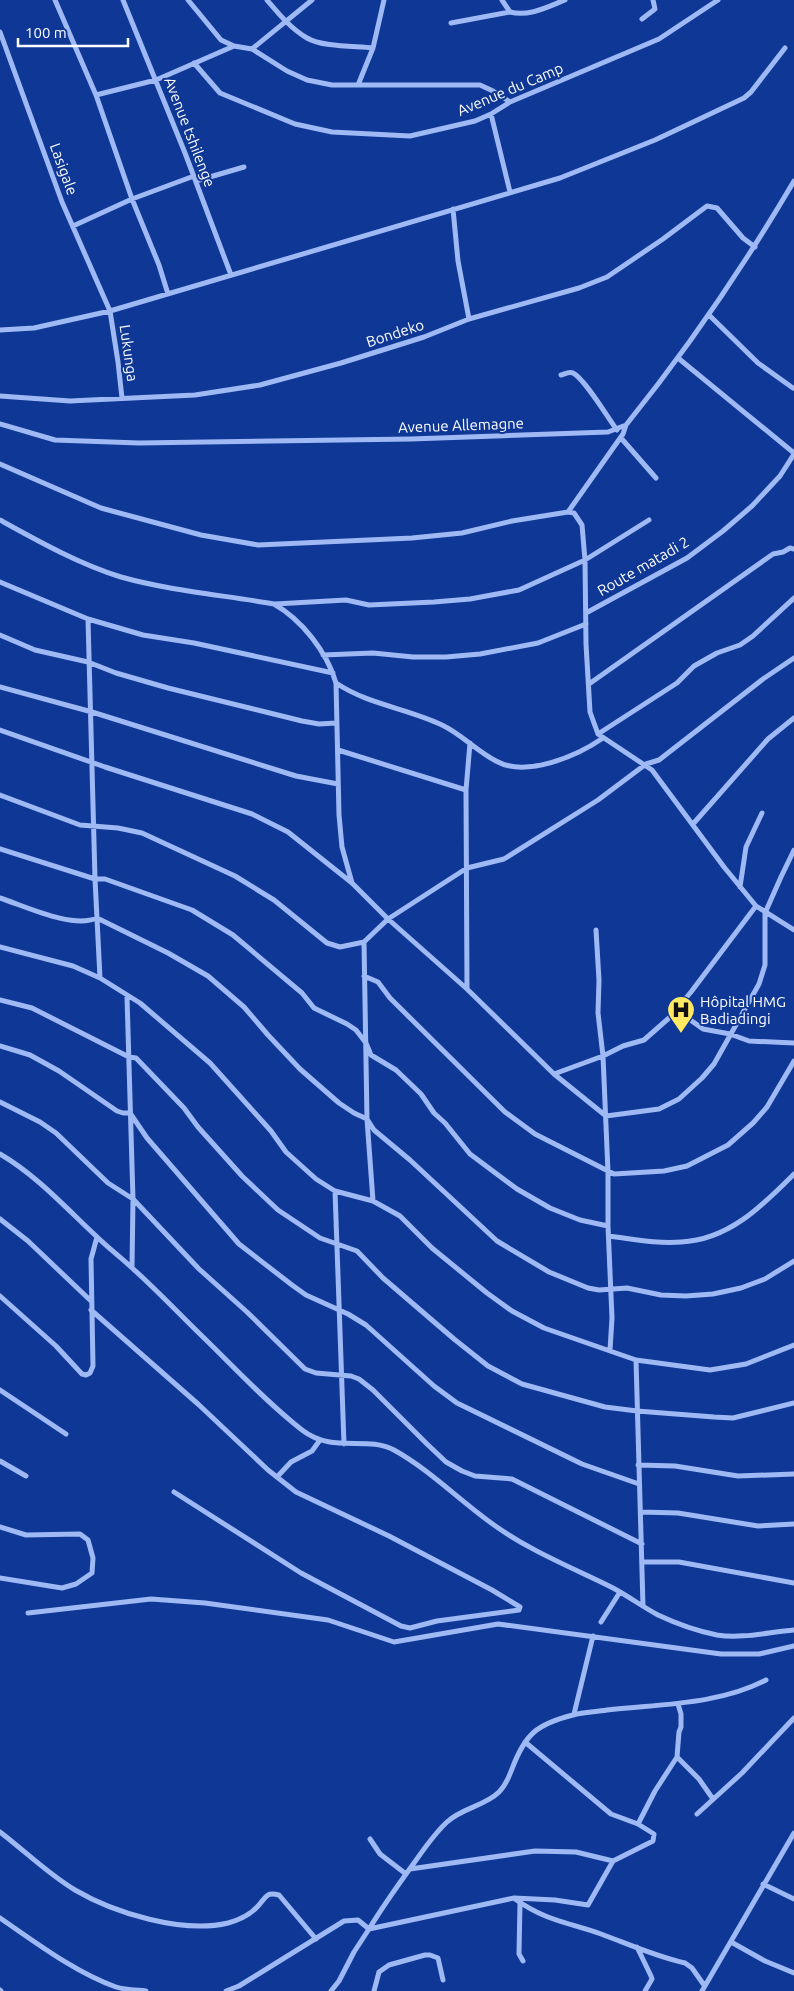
<svg xmlns="http://www.w3.org/2000/svg" width="794" height="1991" viewBox="0 0 794 1991" font-family="Ubuntu,sans-serif">
<style>
.lines{fill:none;stroke-linecap:round;stroke-linejoin:round}
.street{stroke:#9eb9f4;stroke-width:5}
.labels{text-anchor:middle;dominant-baseline:central;stroke-width:4;stroke-linejoin:round;paint-order:stroke}
.street-label{font-size:15px;fill:#fff;stroke:#0f3796}
.poi-label{font-size:15px;fill:#fff;stroke:#0f3796;text-anchor:start}
</style>
<rect width="100%" height="100%" fill="#0f3796"/>
<g class="lines">
<path class="street" d="M55 0 96 95 132 199 159 265 168 294
M123 0 185 153 231 275
M188 0 221 40 234 46
M267 0C279 14 291 29 307 38 322 47 355 46 373 48
M502 0 510 12C529 17 547 7 565 0
M642 19 655 9 653 0
M451 23 510 12
M0 32 62 202 110 311 118 362 122 398
M252 49 312 0
M194 63 220 93 295 124 332 132 410 136 475 121 491 114 510 102 659 39 718 0
M358 85 373 48 384 0
M96 95 156 80 234 46 252 49 287 71 307 80 332 85H480L493 91 510 102
M491 114 510 192
M196 181 244 167
M453 209 458 261 469 319
M73 226 132 199 194 176
M709 315 758 363 793 388
M0 330 34 328 110 311 560 178 655 140 744 98 751 92 785 48
M678 358 794 453
M561 375C565 374 569 371 573 373 584 378 608 418 617 430
M0 396 70 401 195 395 260 385 341 363 424 337 469 319 579 288 607 277 663 239 707 206 717 208 743 238 755 247
M0 424 55 440 139 443 411 439 608 432 626 425C689 347 744 266 794 181
M621 438 656 478
M0 464 101 508 201 535 258 545 412 538 462 533 512 521 568 512 574 513 582 525 585 560 586 644 590 712 598 734 652 770 724 867 756 906 794 930
M568 512 623 434 626 425
M0 520C38 541 79 564 121 577 171 591 223 595 274 604 302 620 327 652 336 683 369 705 407 708 442 725 461 734 477 751 496 761 526 778 577 756 603 738
M0 582 88 619 143 635 194 643 333 673
M275 604 346 600 369 605 434 602 470 599 519 590 585 560 649 520
M586 613 687 558 723 531 752 506 780 476 794 454
M88 619 95 879 100 978
M0 635 35 650 88 662 116 673 168 688 302 721 319 724 336 723
M323 655 373 653 413 657H446L480 654 538 643 586 624
M336 683 339 815 342 847 352 883
M589 684 773 554 783 552 790 548 794 549
M0 687 92 712 296 776 338 784
M0 730 105 767 252 814 288 832 352 883 388 919 467 989 554 1074 606 1116 659 1109 679 1099 702 1078 714 1064 759 984 765 965V913L781 877 794 850
M598 734 677 683 694 666 717 653 740 645 753 636 794 598
M338 750 466 790
M0 795 80 825 118 828 142 833 235 876 274 900 327 943 340 947 364 942
M693 824 768 739 794 718
M0 849 95 879H105L192 910 233 935 302 993 314 1008 347 1024 356 1030 366 1043 371 1055 396 1070 421 1094 434 1113 445 1123 470 1154 517 1189 550 1208 580 1220 608 1226
M740 887 746 847 762 813
M0 898C25 906 72 929 97 918L168 953 208 976 244 1007 268 1035 300 1069 339 1103 354 1113 367 1119 374 1130 410 1160 497 1241 549 1272 588 1288 599 1290 627 1288 661 1295 686 1296 713 1294 741 1288 765 1279 794 1261
M596 930 599 980 598 1013 603 1056 608 1172V1226L612 1318 610 1350
M0 947 73 966 100 978 140 1003 210 1063 271 1131 286 1152 316 1179 335 1191 373 1201 400 1216 432 1248 487 1293 512 1311 544 1328 636 1360 710 1370 746 1364 794 1345
M364 976 378 982 390 998 505 1112 535 1134 614 1174 664 1171 687 1166 728 1145 753 1123 767 1107 794 1061
M467 989 466 790 470 743
M127 997 133 1199 132 1268
M0 1000 32 1008 129 1057 136 1058 184 1108 198 1127 242 1176 278 1210 320 1238 357 1251 383 1278 454 1339 488 1366 522 1384 605 1407 637 1411 714 1417 733 1418 794 1403
M679 1006 689 1019 703 1029 730 1034 749 1041 794 1043
M0 1046 30 1055 59 1071 117 1111 123 1113H130L147 1138 239 1244 292 1285 306 1295 348 1314 366 1325 434 1386 457 1403 582 1464 639 1484
M554 1074 603 1056 623 1046 644 1040 669 1018 691 992 756 906
M0 1102 40 1122 56 1133 108 1183 133 1199 199 1269 247 1312 305 1369 316 1373 351 1376 359 1379 373 1390 427 1444 446 1462 462 1471 475 1476 512 1479 642 1544
M0 1154C36 1175 65 1207 95 1235 106 1246 119 1256 131 1267 156 1289 179 1314 203 1337 235 1368 266 1402 302 1430 333 1454 366 1435 394 1450 430 1470 460 1501 494 1525 530 1551 573 1568 613 1588 628 1596 643 1607 658 1615 677 1624 697 1631 717 1635 742 1639 769 1632 794 1630
M335 1191 344 1444
M373 1201 367 1119 364 942 388 919 467 868 504 859 598 800 646 764 659 760 763 679 794 658
M0 1219 28 1241 91 1301
M609 1236C633 1239 657 1244 681 1242 729 1240 763 1205 794 1174
M0 1296 56 1346 82 1374 86 1375 90 1373 93 1366 91 1259 97 1237
M91 1310 198 1404 268 1470 296 1492 389 1536 492 1590 520 1607 519 1610 437 1621 410 1628 401 1626 301 1573 174 1492
M636 1360 643 1606
M0 1390 66 1434
M0 1461 26 1476
M638 1465 675 1466 738 1476 794 1474
M277 1477 291 1462 312 1451 320 1440
M641 1512 678 1513 758 1526 794 1524
M0 1527 26 1535 80 1534 88 1540 93 1558 92 1573 76 1584 62 1588 0 1578
M643 1562H679L794 1583
M28 1613 151 1599 205 1603 328 1620 394 1642 498 1624 721 1654H759L794 1646
M601 1622 620 1592
M574 1714 593 1636
M525 1742 611 1814 638 1824
M677 1757 699 1779 713 1799
M697 1814 742 1773 794 1718
M0 1832C25 1851 48 1874 75 1890 114 1913 183 1934 228 1923 239 1920 250 1915 258 1906 261 1903 264 1898 268 1895 271 1893 275 1894 279 1895L316 1939
M370 1839 380 1854 406 1874
M410 1869 535 1851 576 1852 613 1861
M763 1884 794 1899
M515 1899C546 1921 567 1922 601 1934 628 1944 657 1957 685 1963L692 1968 704 1985
M520 1903 519 1954 523 1961
M0 1918C35 1942 76 1973 116 1987 125 1990 136 1990 146 1991
M369 1929C383 1906 398 1885 414 1863 424 1849 434 1834 447 1822 462 1808 485 1806 499 1792 507 1784 508 1778 512 1769 525 1734 537 1724 573 1715 584 1712 596 1712 607 1710 660 1704 718 1705 766 1680
M369 1929 514 1898 555 1900 588 1905 613 1861 653 1841 654 1834 638 1824 655 1791 677 1757 679 1732 681 1727V1714L678 1704
M731 1942 765 1961 794 1973
M637 1947 651 1976 652 1979 645 1991
M0 1990 1 1991
M226 1991 239 1986 344 1921 358 1920 369 1929 354 1952 339 1981 331 1991
M374 1991 379 1972 389 1965 425 1955H430L438 1958 443 1980
M702 1991 794 1833"/>
</g>
<defs>
<symbol id="hospital-pin" viewBox="-11 -11 22 30"><path d="M0 17L-7.5 6A9.5 9.5 0 1 1 7.5 6Z" fill="#ffe862" stroke="#0f3796"/><path d="M-5-5h3v3.5h4V-5h3V5h-3V1.5h-4V5h-3Z" fill="#111"/></symbol>
</defs>
<g fill-rule="evenodd">
<use href="#hospital-pin" x="665" y="994" width="32" height="43"/>
</g>
<g class="labels">
<g class="street-label">
<text transform="translate(510 89) rotate(-23)">Avenue du Camp</text>
<text transform="translate(190 132) rotate(69)">Avenue tshilenge</text>
<text transform="translate(64 169) rotate(70)">Lasigale</text>
<text transform="translate(395 333) rotate(-18)">Bondeko</text>
<text transform="translate(129 353) rotate(82)">Lukunga</text>
<text transform="translate(461 425) rotate(-2)">Avenue Allemagne</text>
<text transform="translate(643 566) rotate(-30)">Route matadi 2</text>
</g>
<g class="poi-label">
<text x="700" y="1001">Hôpital HMG<tspan x="700" dy="17">Badiadingi</tspan></text>
</g>
</g>
<path d="M18 38v8h110v-8" fill="none" stroke="#ffffff" stroke-width="2.5"/>
<text x="25" y="38" font-size="15" fill="#ffffff" stroke="#0f3796" stroke-width="4" paint-order="stroke">100 m</text>
</svg>
